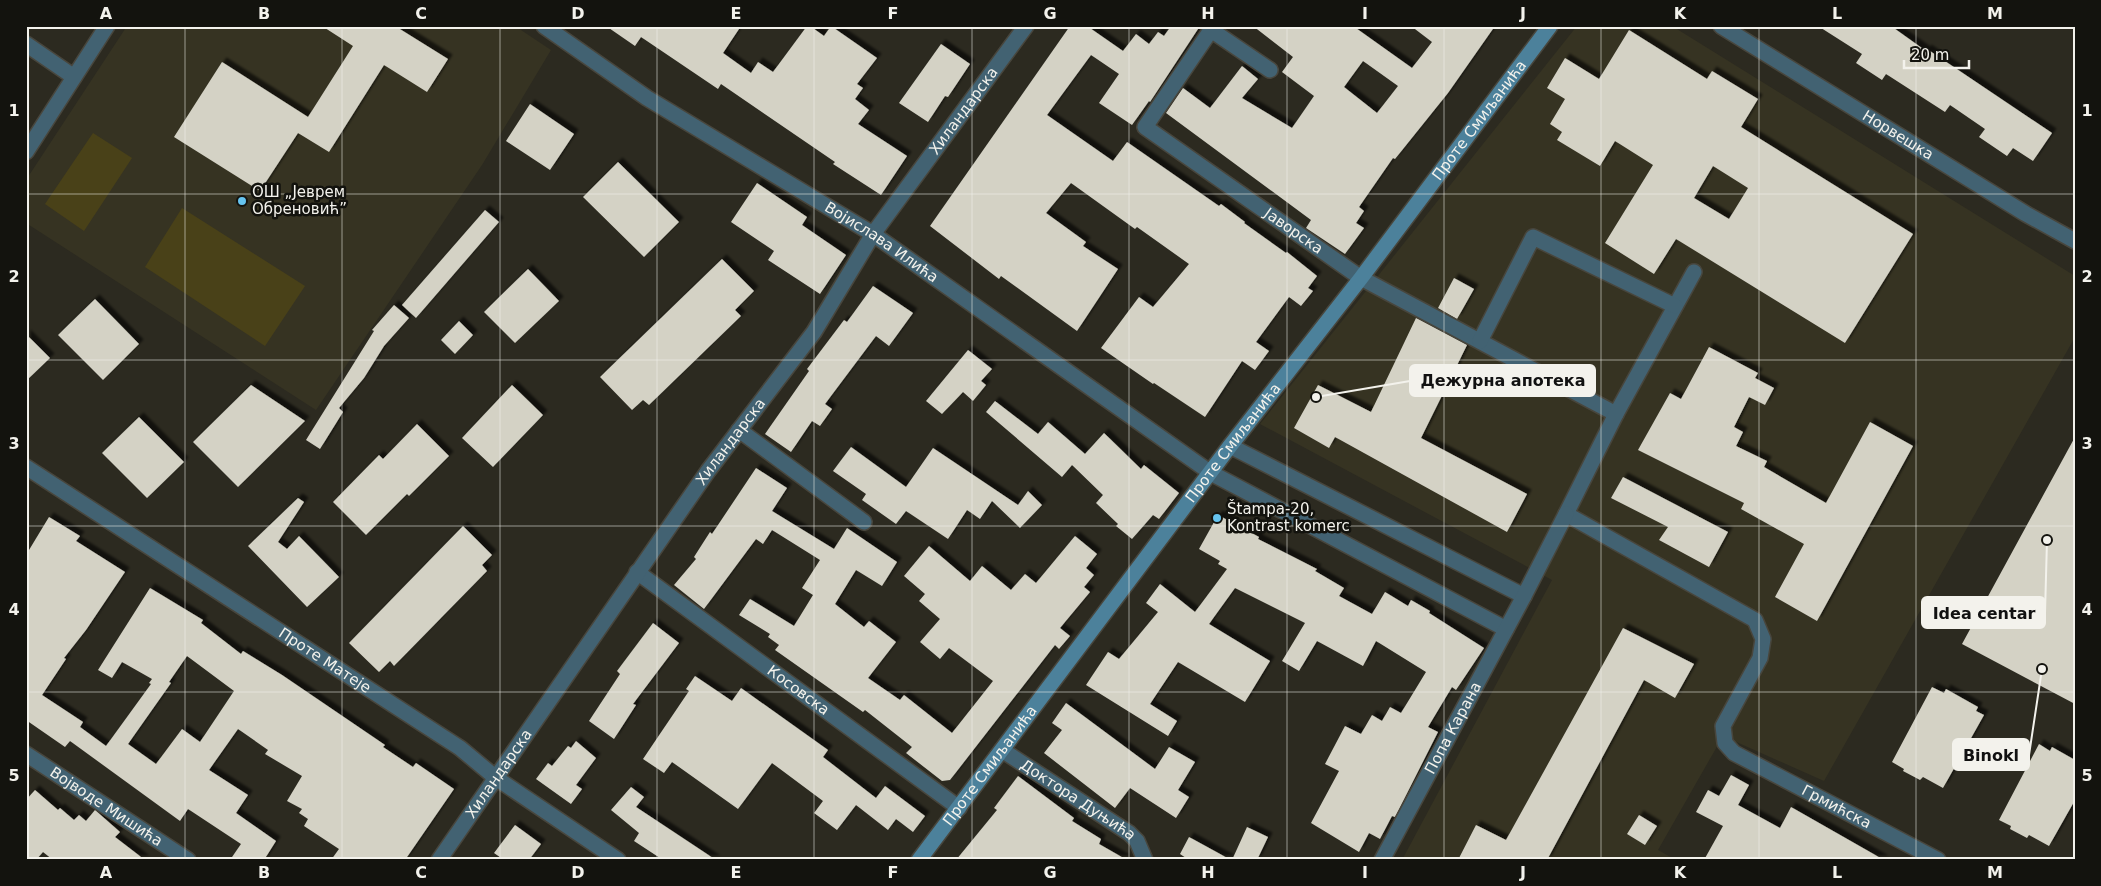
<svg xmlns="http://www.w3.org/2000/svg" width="2101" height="886" viewBox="0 0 2101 886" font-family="'DejaVu Sans',sans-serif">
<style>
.built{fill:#363322}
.green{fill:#494118}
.building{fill:#d4d2c5;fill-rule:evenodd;filter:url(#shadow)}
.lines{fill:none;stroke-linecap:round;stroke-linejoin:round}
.street-casing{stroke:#48463d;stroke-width:18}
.secondary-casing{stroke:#48463d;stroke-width:18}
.street{stroke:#426272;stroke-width:15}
.secondary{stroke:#4c819b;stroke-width:15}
.grid{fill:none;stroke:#f3f2ec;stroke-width:1;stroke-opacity:0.55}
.poi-dot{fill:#66c4ef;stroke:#13130e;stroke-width:2}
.labels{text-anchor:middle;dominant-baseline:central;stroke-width:5;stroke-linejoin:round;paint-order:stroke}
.street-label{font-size:15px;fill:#f3f2ec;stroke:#13130e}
.poi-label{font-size:15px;fill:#f3f2ec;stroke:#13130e;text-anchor:start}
.leader{fill:none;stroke:#f3f2ec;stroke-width:2}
.callout-dot{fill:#f3f2ec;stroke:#13130e;stroke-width:2}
.callout{fill:#f3f2ec;stroke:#f3f2ec;stroke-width:2}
.callout-label{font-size:16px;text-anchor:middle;font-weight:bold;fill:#111}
.neatline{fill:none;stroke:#f3f2ec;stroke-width:2}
.grid-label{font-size:16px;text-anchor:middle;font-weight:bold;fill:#f3f2ec}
</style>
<defs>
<filter id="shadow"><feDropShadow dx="4.5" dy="-4.5" stdDeviation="1" flood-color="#0009"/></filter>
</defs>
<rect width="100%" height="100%" fill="#2c2a20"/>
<path class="built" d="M127 26H515L551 50 482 165 316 410 26 223V180Z
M1577 26H1672L2075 276V337L1824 781 1723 736 1658 850 1676 860H1402L1552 580 1260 424Z"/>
<path class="green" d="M93 133 132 158 84 231 45 204Z
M182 208 305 286 265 346 145 267Z"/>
<path class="building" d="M322 26H395L448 59 427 92 384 65 329 152 298 133 260 191 174 137 222 62 308 117 353 46Z
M606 26H741L723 53 751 73 758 62 773 72 807 26H810L824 36 831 26 877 58 857 84 863 88 855 99 869 110 858 124 907 156 881 195 833 164 835 162 721 84 718 89 641 37 635 46Z
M1070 26H1087L1123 51 1136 34 1149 44 1158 32 1164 36 1171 26H1200L1150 102 1149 101 1132 125 1099 103 1119 74 1091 55 1047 115 1113 161 1127 142 1219 206 1221 204 1245 222 1244 223 1286 253 1287 252 1317 276 1308 288 1313 291 1301 306 1289 297 1256 342 1269 351 1255 370 1242 361 1205 417 1154 383 1153 384 1101 348 1139 297 1153 307 1189 264 1137 227 1135 229 1071 183 1046 213 1086 242 1083 246 1118 269 1077 331 1001 276 999 279 930 226Z
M1253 26H1353L1412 68 1432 42 1411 26H1495L1448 93 1395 159 1393 158 1359 207 1364 211 1356 223 1364 228 1345 254 1306 228 1311 220 1166 113 1183 88 1210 108 1242 66 1258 79 1242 98 1292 128 1314 96 1282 72 1293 57ZM1363 61 1398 86 1377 113 1344 87Z
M1818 26H1891L1926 51 1927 49 2052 133 2033 161 2013 148 2007 156 1979 137 1985 129 1950 105 1945 112 1886 74 1882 80 1856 63 1862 54Z
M1629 30 1707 79 1712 71 1758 99 1741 127 1913 234 1845 343 1676 239 1654 274 1605 243 1653 165 1615 141 1600 166 1557 140 1562 132 1550 124 1565 99 1547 88 1565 58 1599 79ZM1713 166 1748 188 1729 219 1694 198Z
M941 44 970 64 948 97 945 96 928 122 899 103Z
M530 104 574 134 550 170 506 141Z
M618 162 679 222 644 257 583 197Z
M757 183 807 217 802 225 846 255 820 294 768 260 774 251 731 222Z
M485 210 499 222 416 318 402 305Z
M722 259 754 291 735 310 741 316 649 405 643 400 632 410 600 377Z
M528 269 559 301 515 343 484 312Z
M1454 278 1474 289 1457 319 1438 308Z
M873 286 913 313 889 346 876 336 825 404 832 409 820 426 812 421 791 452 765 434 809 371 807 369 844 320 847 322Z
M95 299 139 344 103 380 58 335Z
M394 305 409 318 384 346 364 378 339 408 343 412 320 449 306 440 374 331 372 330Z
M1416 318 1467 345 1421 438 1527 494 1507 532 1335 437 1329 448 1294 428 1318 385 1371 412Z
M459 321 473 335 455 354 441 340Z
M26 334 50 358 26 381Z
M1709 347 1758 373 1755 378 1774 388 1765 405 1749 397 1734 427 1743 432 1736 446 1767 461 1764 467 1826 503 1870 422 1913 446 1817 621 1775 597 1804 544 1741 509 1744 503 1638 450 1670 393 1681 399Z
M968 350 992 369 981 381 986 385 973 401 963 392 942 414 926 401Z
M251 385 305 421 238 487 193 442Z
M512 385 543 415 493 467 462 438Z
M995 401 1038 434 1048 422 1085 454 1104 433 1141 469 1144 465 1179 493 1159 519 1153 515 1132 539 1116 526 1118 524 1096 503 1103 495 1072 465 1062 477 986 412Z
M139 417 184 462 147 498 102 453Z
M417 424 449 456 409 496 407 494 366 535 333 502 379 455 383 459Z
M2075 437V704L1962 644Z
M851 447 906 487 933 448 1018 505 1028 491 1042 505 1020 528 992 501 980 519 967 510 948 539 906 511 896 524 862 500 866 494 833 471Z
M756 468 787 488 772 511 834 549 847 528 897 562 882 586 856 570 835 604 864 627 869 621 896 642 868 678 900 700 904 695 952 733 993 681 949 648 940 659 920 642 940 619 919 601 925 594 904 576 929 546 970 581 982 566 1011 590 1025 574 1036 583 1075 536 1097 554 1086 568 1094 575 1084 587 1090 592 1060 628 1070 636 1059 649 1055 645 950 780 942 781 906 753 912 747 865 710 863 712 775 650 779 645 768 637 770 634 739 615 750 599 794 626 813 595 802 588 820 560 772 530 763 544 756 539 704 609 674 585 696 559 694 557 710 532 712 534Z
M1623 477 1728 532 1709 567 1659 540 1668 527 1611 498Z
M298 498 304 502 278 542 287 549 299 536 339 577 307 607 248 546Z
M1218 515 1259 537 1258 539 1317 569 1315 571 1344 588 1339 596 1372 614 1385 592 1408 606 1411 600 1430 611 1429 613 1484 648 1456 690 1452 687 1428 727 1438 732 1395 817 1392 816 1380 839 1369 833 1359 852 1311 823 1339 771 1325 764 1345 726 1361 734 1372 715 1382 721 1390 707 1401 713 1426 672 1376 641 1363 666 1317 641 1299 671 1282 661 1305 623 1235 588 1209 624 1270 661 1245 702 1178 662 1150 704 1177 721 1168 736 1086 685 1108 652 1119 659 1158 612 1146 603 1160 584 1195 612 1227 569 1218 564 1220 561 1199 549Z
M49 517 80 536 76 541 125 572 86 630 64 658 66 659 42 695 83 722 80 727 106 746 151 684 149 683 152 679 122 662 112 678 98 670 150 588 203 620 201 623 241 654 243 651 282 675 385 745 383 747 413 767 416 763 454 789 405 860H331L339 849 304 826 308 819 299 813 302 809 287 801 302 776 265 754 268 750 238 729 209 770 248 795 236 813 276 841 264 860H230L241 844 188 809 180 821 70 741 65 747 26 720V555ZM187 656 234 691 200 742 182 729 156 764 128 744 171 683 169 682Z
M463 526 492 555 482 565 487 571 394 666 390 661 379 672 349 643Z
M653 623 679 643 633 704 636 705 614 739 589 721 620 674 617 671Z
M1623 628 1694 664 1675 698 1644 680 1547 860H1458L1476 825 1506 840Z
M695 676 732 701 741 688 828 750 823 757 876 798 885 786 925 816 913 832 896 819 888 830 856 805 837 830 814 813 823 801 772 763 738 809 672 762 664 773 643 759 689 691 686 689Z
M1932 687 1944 693 1946 689 1978 707 1976 711 1984 715 1943 788 1923 777 1920 780 1903 771 1904 769 1892 762Z
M1066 703 1155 769 1169 747 1195 762 1178 790 1189 797 1176 818 1130 788 1115 808 1044 753 1062 730 1052 723Z
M576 741 596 758 576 785 582 789 571 804 536 779 548 763 552 766 568 746 571 748Z
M2039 744 2050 751 2052 747 2075 760V800L2049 846 2029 835 2027 838 2010 829 2011 826 1999 820Z
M1731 775 1749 785 1738 805 1780 828 1791 807 1884 860H1704L1723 826 1696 812 1708 790 1719 796Z
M1018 776 1074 818 1072 821 1101 839 1099 844 1127 860H956L997 810 994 808Z
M631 787 644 797 636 807 716 860H663L634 841 639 833 611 810Z
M35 790 58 810 60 808 74 820 79 815 86 821 95 810 120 832 115 837 145 860H53L43 852 36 860H26V800Z
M1639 815 1657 826 1645 845 1627 834Z
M515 825 541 844 529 860H504L494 853Z
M1247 827 1268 837 1257 860H1232Z
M1189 837 1231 860H1189L1180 854Z"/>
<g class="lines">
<defs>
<g id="street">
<path id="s1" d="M544 26 647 98 873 234 1211 473 1506 629"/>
<path id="s2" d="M1721 26 2026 214 2075 241"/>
<path d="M26 44 74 77"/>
<path id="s3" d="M1270 70 1211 30 1145 127 1361 278 1616 414"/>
<path d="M26 152 107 26"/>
<path id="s4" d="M1694 272 1616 414 1566 514 1755 620 1763 639 1760 658 1723 726 1725 743 1734 753 1938 860"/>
<path d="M1480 341 1533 237 1675 306"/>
<path d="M739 430 864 522"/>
<path d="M1230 446 1524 596"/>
<path id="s5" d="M26 467 460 748 496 778 618 860"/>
<path id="s6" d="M637 572 959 808"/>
<path id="s7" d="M1002 750 1129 833 1137 841 1145 860"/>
<path id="s8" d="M26 754 188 860"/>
<path id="s9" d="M439 860 708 471 814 332 873 234 1026 26"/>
<path id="s10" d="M1382 860 1524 596 1566 514"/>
</g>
<g id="secondary">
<path id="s11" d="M919 860 1230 446 1361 278 1550 26"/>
</g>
</defs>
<use href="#street" class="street-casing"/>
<use href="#secondary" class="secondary-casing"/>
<use href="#street" class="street"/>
<use href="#secondary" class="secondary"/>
</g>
<path class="grid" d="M185 26V860M342 26V860M500 26V860M657 26V860M814 26V860M972 26V860M1129 26V860M1287 26V860M1444 26V860M1601 26V860M1759 26V860M1916 26V860M26 194H2075M26 360H2075M26 526H2075M26 692H2075"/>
<g class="poi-dot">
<circle cx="242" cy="201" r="5"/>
<circle cx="1217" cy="518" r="5"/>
</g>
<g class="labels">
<g class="street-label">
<text stroke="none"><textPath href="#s9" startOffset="915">Хиландарска</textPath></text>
<text stroke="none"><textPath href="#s11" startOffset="928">Проте Смиљанића</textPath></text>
<text stroke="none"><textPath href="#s2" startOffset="208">Норвешка</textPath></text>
<text stroke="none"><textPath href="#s3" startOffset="370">Јаворска</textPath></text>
<text stroke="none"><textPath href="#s1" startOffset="401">Војислава Илића</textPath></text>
<text stroke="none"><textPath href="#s9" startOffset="510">Хиландарска</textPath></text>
<text stroke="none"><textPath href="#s11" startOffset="522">Проте Смиљанића</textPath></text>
<text stroke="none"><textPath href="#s5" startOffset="356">Проте Матеје</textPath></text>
<text stroke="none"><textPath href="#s6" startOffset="200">Косовска</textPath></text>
<text stroke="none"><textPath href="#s10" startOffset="150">Попа Карана</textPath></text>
<text stroke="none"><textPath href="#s11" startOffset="118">Проте Смиљанића</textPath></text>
<text stroke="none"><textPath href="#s9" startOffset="105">Хиландарска</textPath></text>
<text stroke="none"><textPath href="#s7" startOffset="91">Доктора Дуњића</textPath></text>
<text stroke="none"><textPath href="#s8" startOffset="96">Војводе Мишића</textPath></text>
<text stroke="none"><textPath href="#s4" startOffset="754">Грмићска</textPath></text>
</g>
<g class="poi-label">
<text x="252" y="192">ОШ „Јеврем<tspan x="252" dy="17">Обреновић”</tspan></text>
<text x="1227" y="509">Štampa-20,<tspan x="1227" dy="17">Kontrast komerc</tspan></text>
</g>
</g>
<path class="leader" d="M1316 397L1410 381M2047 540L2045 613M2042 669L2029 755"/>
<g class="callout-dot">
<circle cx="1316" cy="397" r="5"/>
<circle cx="2047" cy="540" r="5"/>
<circle cx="2042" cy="669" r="5"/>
</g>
<g class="callout">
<rect x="1410" y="365" width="185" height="31" rx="5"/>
<rect x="1922" y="597" width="123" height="31" rx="5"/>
<rect x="1953" y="739" width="76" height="31" rx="5"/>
</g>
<g class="callout-label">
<text x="1503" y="386">Дежурна апотека</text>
<text x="1984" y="619">Idea centar</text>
<text x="1991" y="761">Binokl</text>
</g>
<rect width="2101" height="886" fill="none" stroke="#13130e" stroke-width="55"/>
<path d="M1904 60v8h65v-8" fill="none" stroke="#f3f2ec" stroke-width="2.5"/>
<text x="1911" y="60" font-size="15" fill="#f3f2ec" stroke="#13130e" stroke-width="4" paint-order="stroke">20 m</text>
<rect x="28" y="28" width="2046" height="830" class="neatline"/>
<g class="grid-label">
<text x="106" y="19">A</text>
<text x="264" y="19">B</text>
<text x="421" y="19">C</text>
<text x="578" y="19">D</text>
<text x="736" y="19">E</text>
<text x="893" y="19">F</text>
<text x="1050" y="19">G</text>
<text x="1208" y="19">H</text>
<text x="1365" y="19">I</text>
<text x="1523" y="19">J</text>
<text x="1680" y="19">K</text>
<text x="1837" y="19">L</text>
<text x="1995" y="19">M</text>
<text x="14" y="116">1</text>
<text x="2087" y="116">1</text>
<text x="14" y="282">2</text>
<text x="2087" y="282">2</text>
<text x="14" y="449">3</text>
<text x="2087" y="449">3</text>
<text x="14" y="615">4</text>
<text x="2087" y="615">4</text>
<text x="14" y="781">5</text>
<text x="2087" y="781">5</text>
<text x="106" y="878">A</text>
<text x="264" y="878">B</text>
<text x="421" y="878">C</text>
<text x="578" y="878">D</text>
<text x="736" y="878">E</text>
<text x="893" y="878">F</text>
<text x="1050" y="878">G</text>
<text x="1208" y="878">H</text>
<text x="1365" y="878">I</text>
<text x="1523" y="878">J</text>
<text x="1680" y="878">K</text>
<text x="1837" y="878">L</text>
<text x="1995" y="878">M</text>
</g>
</svg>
